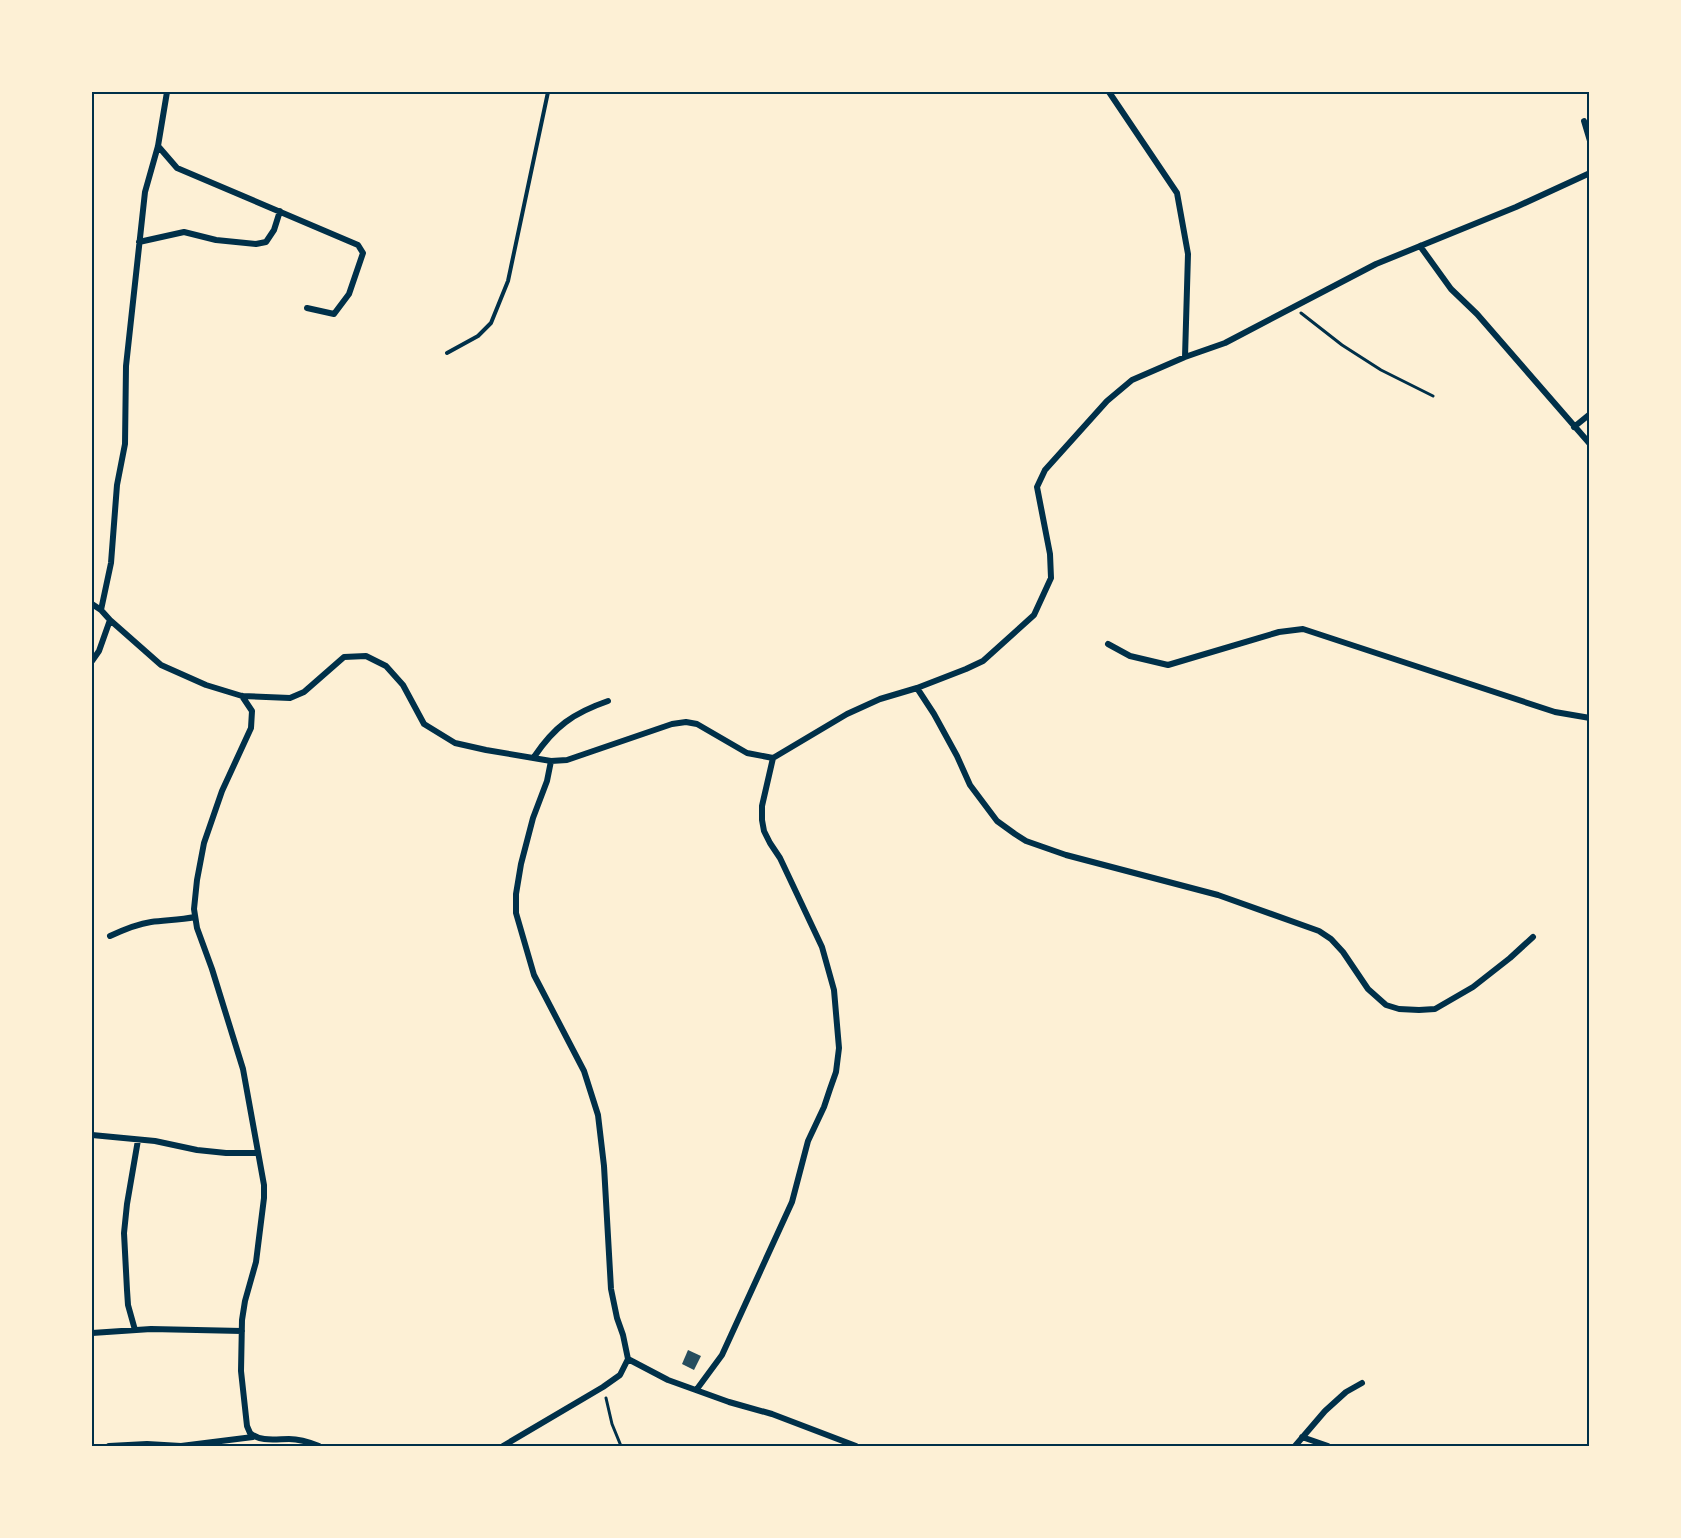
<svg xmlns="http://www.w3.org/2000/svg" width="1681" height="1538" viewBox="0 0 1681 1538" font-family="Poppins,sans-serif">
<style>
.building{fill:#264d5e}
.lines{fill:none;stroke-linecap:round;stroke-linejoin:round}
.path{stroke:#003049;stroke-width:3}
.service{stroke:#003049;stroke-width:4}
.minor{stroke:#003049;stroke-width:6}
.neatline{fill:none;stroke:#003049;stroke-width:2}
</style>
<rect width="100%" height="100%" fill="#fdf0d5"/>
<path class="building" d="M688 1350 701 1356 694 1370 682 1364Z"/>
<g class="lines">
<path class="path" d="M1301 313 1342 345 1381 370 1433 396
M606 1398 612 1424 621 1446"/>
<path class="service" d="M447 353 478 336 491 323 508 281 548 92"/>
<path class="minor" d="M1109 92 1177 193 1188 254 1185 357
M1584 121 1590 141
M158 146 177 168 358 245 363 253 349 294 334 314 307 308
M139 242 184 232 216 240 256 244 266 242 274 230 280 211
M1420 246 1451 289 1477 314 1590 444
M1574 427 1590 414
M92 604 101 610 110 620 161 665 206 685 242 696 290 698 304 692 344 657 366 656 386 666 403 685 424 724 455 743 486 750 551 761 567 760 672 724 686 722 697 724 747 753 773 758 847 714 880 699 917 688 966 669 983 661 1034 615 1051 578 1050 554 1037 487 1045 470 1107 401 1132 380 1185 357 1225 343 1376 264 1516 207 1590 173
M101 610 111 563 117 485 125 444 126 366 145 192 158 146 167 92
M1108 644 1130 656 1168 665 1279 632 1303 629 1555 712 1590 718
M92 661 99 651 110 620
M917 688 934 714 957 756 970 785 997 821 1015 834 1026 841 1066 855 1218 895 1319 931 1331 939 1343 952 1368 989 1386 1005 1399 1009 1419 1010 1435 1009 1473 987 1510 958 1533 937
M242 696 252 711 251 728 222 791 204 843 197 880 194 909 197 928 212 969 243 1069 264 1185V1198L256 1262 245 1301 242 1320 241 1371 247 1426 250 1433C260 1442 276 1439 289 1439 299 1439 309 1442 319 1446
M534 757C554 727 573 713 608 701
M110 936C123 930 137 924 151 922 166 920 180 920 195 917
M92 1135 155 1141 197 1150 226 1153H257
M135 1330 128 1305 127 1290 124 1233 127 1204 138 1140
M92 1333 151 1329 242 1331
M628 1359 668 1380 729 1402 772 1414 856 1446
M697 1389 722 1355 792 1202 808 1141 824 1107 830 1089 836 1072 839 1048 834 990 822 947 780 858 770 843 764 831 762 820V806L773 758
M1302 1437 1328 1446
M109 1446 147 1444 181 1446 253 1437
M503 1446 603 1387 620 1375 628 1359 623 1335 617 1318 611 1289 604 1166 598 1115 584 1071 534 975 516 913V894L521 864 533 818 547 781 551 761
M1295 1446 1325 1411 1346 1392 1362 1383"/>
</g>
<rect width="1681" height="1538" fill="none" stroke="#fdf0d5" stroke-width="186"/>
<rect x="93" y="93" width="1495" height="1352" class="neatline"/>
</svg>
